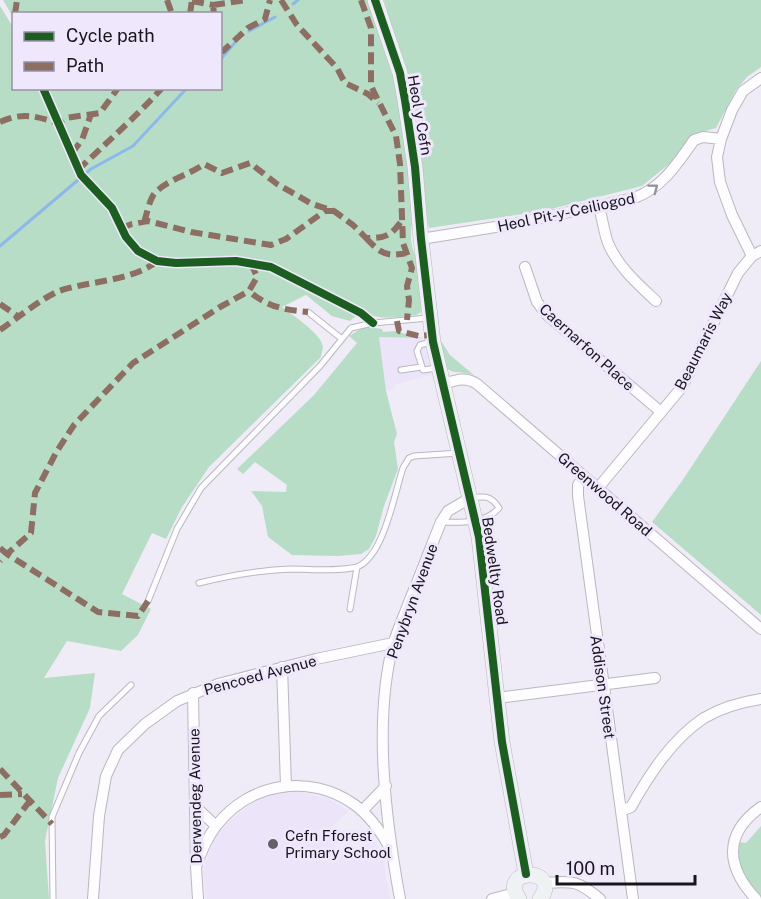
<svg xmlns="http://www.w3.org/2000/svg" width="761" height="899" viewBox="0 0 761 899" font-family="'Public Sans',sans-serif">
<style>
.built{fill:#ece4f8}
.green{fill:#b8ddc6}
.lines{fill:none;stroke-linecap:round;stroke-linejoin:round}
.stream{stroke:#8cb8ea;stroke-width:3}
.lane-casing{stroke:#bbb7c0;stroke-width:7}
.street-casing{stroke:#bbb7c0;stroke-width:12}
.secondary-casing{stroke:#bbb7c0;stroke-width:16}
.lane{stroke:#fdfcfe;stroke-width:5}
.street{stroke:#fdfcfe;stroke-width:10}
.secondary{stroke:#eef2f2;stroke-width:15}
.quiet{stroke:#8d6e63;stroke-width:6;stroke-dasharray:12 6;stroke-linecap:butt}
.cycleway-casing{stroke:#efe7fc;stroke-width:11}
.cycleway{stroke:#1b5e20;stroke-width:8}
.oneway{stroke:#969499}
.poi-dot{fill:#646069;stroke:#efe7fc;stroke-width:2}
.labels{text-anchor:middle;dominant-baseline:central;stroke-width:6;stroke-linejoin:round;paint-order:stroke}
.street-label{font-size:15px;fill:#18151d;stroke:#efe7fc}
.poi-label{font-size:15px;fill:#18151d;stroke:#efe7fc;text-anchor:start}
</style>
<rect width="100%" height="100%" fill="#f0ecf7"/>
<path class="built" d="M378 337 423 338 432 375 394 385V389L386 391Z
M296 789 304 793 327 798 349 811 324 834 349 861 374 838 386 863 384 864 390 899H206L203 869 219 829 255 801 254 799Z"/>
<path class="green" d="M3 0H370L399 94 414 218C409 229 410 248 417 258L422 309 420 313 416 315C397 317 379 321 362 311L350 321 332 316 306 295 282 307C291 314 322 334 323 347 323 349 321 355 321 357L209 467 182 507 166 539 152 533 122 594 151 609 138 635 121 651 67 641 44 678 95 673 90 708 58 778 45 841 49 899H0V6L13 27 14 88H220V14H14L13 17Z
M384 0H761V67L747 77 736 90 716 128 692 135 669 164 642 186 543 211 429 228 426 214 418 122Z
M368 327 382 329 383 332 394 331 423 338 379 337 386 391 397 434 394 442 398 469 384 506 376 536 369 549 361 554 338 556 292 555 268 537 262 506 251 491 286 492 287 485 255 462 243 474 237 469 314 395 357 343 349 336 362 328Z
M438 336 450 355 474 375C463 371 455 375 446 368Z
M761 361V615L652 522 682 481Z
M761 826V898L738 870V842L746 843Z"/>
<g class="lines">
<path class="stream" d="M293 4 298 0
M249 31 275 17
M220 60 238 39
M0 246 91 169 133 146 187 88"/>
<defs>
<path id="lane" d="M308 312 342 339
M431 342 420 345 417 351 423 370 437 368
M401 370 421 367
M442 522C462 523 486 523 499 508 491 495 484 496 470 498
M199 583C228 576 261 570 291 569 313 569 335 572 357 567
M148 601 177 529 201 488 320 366 351 328 373 323 428 318
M350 609 357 567C384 556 394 495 403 468L409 458 414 456 459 453
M53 899 52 817 79 753 99 716 131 685"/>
<path id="street" d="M599 206C602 218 604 232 608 243 618 267 638 284 656 301
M421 239 514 224 634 198C662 188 677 164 694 140L703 137 721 139
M752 256 732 215 720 182 717 157 721 139 732 110 743 91 761 78
M525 267 537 302 548 316 661 412
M443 384C456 380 466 376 477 384L761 629
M584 476 578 485V496L633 899
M598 488 682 387 738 273 752 256 761 251
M282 667 286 786
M193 693 196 867 198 899
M497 698 655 678
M195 806 216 826
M362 811 386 786
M621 811 631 807C649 775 672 739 704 718 721 708 742 702 761 699
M196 867C201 852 207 838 216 826 250 782 310 773 355 805 370 816 381 832 390 848
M544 883C573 881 577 880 600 899
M93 899 99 816 106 776 118 750 145 724 177 701 218 684 316 659 393 643
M400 899C386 822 373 722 393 645 397 631 404 616 409 602 420 576 430 549 441 522L448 511 470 498
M492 899 516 893
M756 899C726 867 723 834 761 807"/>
<path id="secondary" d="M375 0 400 73 405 100 415 167 421 239 433 342 479 537 502 742 526 874
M519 899C497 867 563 867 540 899"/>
</defs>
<use href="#lane" class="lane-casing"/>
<use href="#street" class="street-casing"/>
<use href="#secondary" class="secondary-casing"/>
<use href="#lane" class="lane"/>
<use href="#street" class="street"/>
<use href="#secondary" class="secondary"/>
<path class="quiet" d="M167 0 172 14
M281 0 297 25 337 68 345 83 368 94 378 103
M361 0 371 28V86L396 136 400 164 403 243 412 268 407 286 409 300 407 320
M192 1 213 5 214 14
M213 5 247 0
M15 14 17 0
M190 14 192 0
M220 51H223L248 28 265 19 270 0
M0 122C23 112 35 116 58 123L66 118 100 113 118 88
M72 153 82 140 91 114
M78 170C106 143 135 118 162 88
M144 222C147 214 149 201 154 194 166 180 189 175 204 164L222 173 250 163 277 184 312 204 334 211 353 225 366 238C386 238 391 236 402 220
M121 228 132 224 148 221 191 232 271 245 286 239 325 211H333
M366 238C381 254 386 257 407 253
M251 263 257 277 249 291C267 307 285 310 308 312
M0 304 19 317
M397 321 399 331 419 336 432 335
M0 330C16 319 42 298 59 291 88 281 134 281 157 261
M0 548 7 554 0 561
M148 601 138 616 98 612 7 554 31 533 35 493 57 451 74 425 133 363 220 307 249 291
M0 769 52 824
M0 795 22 794
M0 837 4 835 29 802"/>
<defs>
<path id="cycleway" d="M375 0 400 73 405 100 415 167 421 239 433 342 479 537 502 742 526 874
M43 88 81 175 112 208 126 237 138 251 157 261 176 263 236 261 271 267 361 313 373 323"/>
</defs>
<use href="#cycleway" class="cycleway-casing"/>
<use href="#cycleway" class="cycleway"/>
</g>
<defs><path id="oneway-chevron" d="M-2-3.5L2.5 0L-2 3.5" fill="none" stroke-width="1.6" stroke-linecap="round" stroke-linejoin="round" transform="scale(1.5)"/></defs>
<use class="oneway" href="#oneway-chevron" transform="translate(654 188) rotate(-37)"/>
<circle class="poi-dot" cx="273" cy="844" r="6"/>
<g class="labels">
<g class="street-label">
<text transform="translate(420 115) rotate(80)">Heol y Cefn</text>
<text transform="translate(566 212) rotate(-12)">Heol Pit-y-Ceiliogod</text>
<text transform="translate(703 341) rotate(-63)">Beaumaris Way</text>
<text transform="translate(587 347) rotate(42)">Caernarfon Place</text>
<text transform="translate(605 494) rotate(41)">Greenwood Road</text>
<text transform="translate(495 571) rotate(82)">Bedwellty Road</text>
<text transform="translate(412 601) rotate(-70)">Penybryn Avenue</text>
<text transform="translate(260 675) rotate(-15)">Pencoed Avenue</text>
<text transform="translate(603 687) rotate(82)">Addison Street</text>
<text transform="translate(195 796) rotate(-91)">Derwendeg Avenue</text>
</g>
<g class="poi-label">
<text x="285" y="835">Cefn Fforest<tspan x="285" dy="17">Primary School</tspan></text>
</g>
</g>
<rect x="12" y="12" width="210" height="78" fill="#efe7fc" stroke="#9993a3" stroke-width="1.5"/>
<rect x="24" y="32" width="30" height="9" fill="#1b5e20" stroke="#9993a3" stroke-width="1.5"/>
<text x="66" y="42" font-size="18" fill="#18151d">Cycle path</text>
<rect x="24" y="62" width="30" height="9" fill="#8d6e63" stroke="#9993a3" stroke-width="1.5"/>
<text x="66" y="72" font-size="18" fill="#18151d">Path</text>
<path d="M557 875v9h138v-9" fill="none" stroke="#18151d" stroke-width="3"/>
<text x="566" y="875" font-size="18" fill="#18151d" stroke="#efe7fc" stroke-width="4.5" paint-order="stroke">100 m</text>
</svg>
